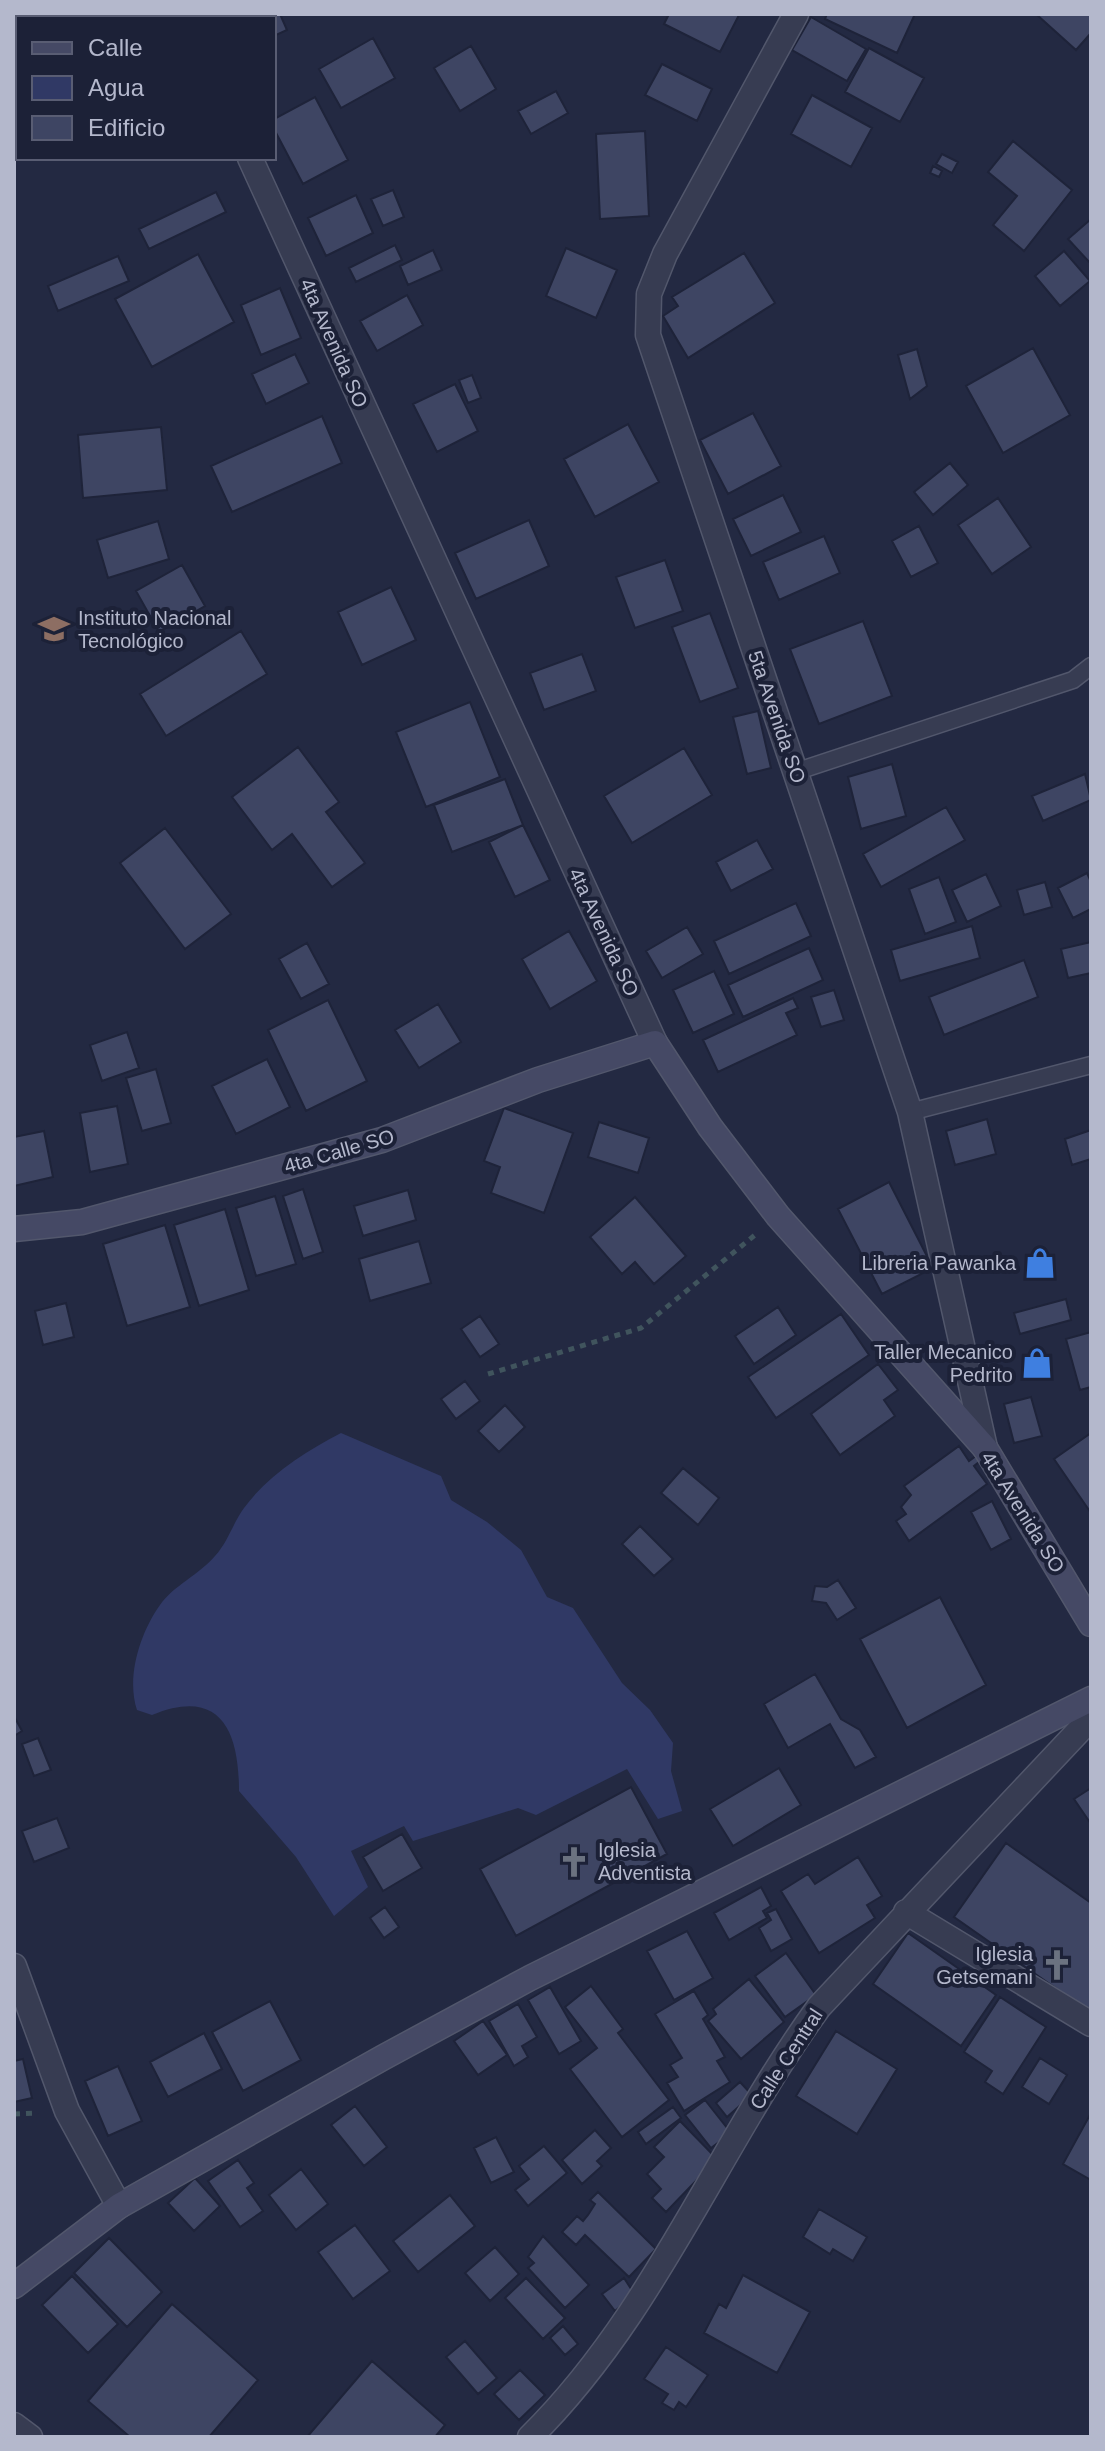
<svg xmlns="http://www.w3.org/2000/svg" width="1105" height="2451" viewBox="0 0 1105 2451" font-family="Arial,sans-serif">
<style>
.water{fill:#303965}
.building{fill:#3e4563;stroke:#1e2339;stroke-width:2}
.lines{fill:none;stroke-linecap:round;stroke-linejoin:round}
.lane-casing{stroke:#52576c;stroke-width:19}
.street-casing{stroke:#52576c;stroke-width:27}
.secondary-casing{stroke:#52576c;stroke-width:27}
.path{stroke:#40545d;stroke-width:5;stroke-dasharray:6 6;stroke-linecap:butt}
.lane{stroke:#373c52;stroke-width:16}
.street{stroke:#373c52;stroke-width:24}
.secondary{stroke:#454965;stroke-width:24}
.labels{text-anchor:middle;dominant-baseline:central;stroke-width:8;stroke-linejoin:round;paint-order:stroke}
.street-label{font-size:20px;fill:#b4b8cc;stroke:#1c2137}
.poi-label{font-size:20px;fill:#b4b8cc;stroke:#1c2137;text-anchor:end}
</style>
<rect width="100%" height="100%" fill="#232942"/>
<path class="water" d="M341 1433 441 1476 451 1500 487 1522 521 1550 547 1597 573 1608 622 1683 650 1710 673 1743 671 1771 682 1811 658 1819 627 1769 536 1815 518 1808 413 1841 404 1826 351 1851 368 1887 334 1916 296 1857 239 1791C239 1730 220 1687 152 1715L137 1710C126 1677 140 1633 160 1605 173 1586 200 1574 215 1556 228 1542 233 1523 244 1508 268 1475 305 1452 341 1433Z"/>
<path class="building" d="M254 14H280L287 30 274 36V18H246Z
M669 14H737L739 15 720 52 664 24Z
M827 14H915L897 53 825 19Z
M1036 14H1091V33L1076 50Z
M811 17 866 49 847 81 792 50Z
M373 38 395 78 341 108 319 69Z
M471 46 496 89 460 111 434 68Z
M869 48 924 78 900 122 845 92Z
M662 64 712 89 697 121 645 95Z
M556 91 568 113 531 134 518 111Z
M812 95 872 128 851 167 791 134Z
M315 97 348 160 303 184 274 129V119Z
M645 131 649 216 600 219 596 134Z
M1013 141 1072 190 1024 251 993 225 1017 196 988 172Z
M942 154 958 162 952 173 936 164Z
M933 166 942 171 939 177 930 173Z
M393 190 404 217 383 226 371 199Z
M216 192 226 212 149 249 139 229Z
M356 195 373 233 326 256 308 218Z
M1091 219V264L1068 239Z
M395 245 402 260 356 282 349 268Z
M566 248 617 270 596 318 546 296Z
M433 250 442 270 408 285 400 266Z
M1064 251 1090 281 1060 306 1035 276Z
M744 253 775 303 688 358 663 316 678 306 672 297Z
M198 254 234 322 152 367 115 299Z
M118 256 129 281 58 311 48 286Z
M280 288 301 338 261 355 241 305Z
M407 295 423 325 377 351 360 321Z
M1033 348 1070 415 1003 453 966 386Z
M917 349 927 386 910 399 898 355Z
M295 354 309 383 266 404 252 374Z
M472 375 481 398 468 403 459 380Z
M455 384 478 431 437 452 413 404Z
M753 413 781 466 728 494 700 440Z
M322 416 342 463 232 512 211 466Z
M628 424 659 482 595 517 564 459Z
M161 427 167 490 83 498 78 435Z
M950 463 968 485 933 515 914 492Z
M783 495 801 532 751 556 733 519Z
M998 498 1031 547 992 574 958 525Z
M529 520 549 566 476 599 455 553Z
M158 521 169 559 108 578 97 540Z
M919 526 938 563 911 577 892 541Z
M824 536 840 573 779 600 763 562Z
M665 560 683 611 635 628 616 577Z
M182 565 205 606 159 632 136 591Z
M391 587 416 640 362 665 338 612Z
M710 613 738 688 700 702 672 627Z
M863 621 892 696 819 724 790 649Z
M241 631 267 674 166 736 140 694Z
M582 654 596 691 544 710 530 673Z
M470 702 500 777 426 807 396 732Z
M758 711 771 768 747 774 733 717Z
M298 747 339 802 326 812 365 863 332 887 292 834 272 850 232 797Z
M684 748 712 795 632 843 604 796Z
M892 764 906 816 861 829 848 777Z
M1085 774 1091 800 1043 821 1032 796Z
M505 779 523 825 452 852 434 805Z
M946 807 965 840 881 887 863 854Z
M523 825 550 880 515 897 489 842Z
M165 828 231 914 185 949 120 863Z
M757 840 773 869 731 891 716 862Z
M1087 873 1091 882V909L1073 918 1058 888Z
M986 874 1001 906 967 922 952 890Z
M939 877 956 922 925 934 909 889Z
M1045 882 1052 907 1024 915 1017 890Z
M796 903 811 936 729 974 714 941Z
M972 926 980 958 900 981 891 950Z
M687 927 703 954 662 978 646 951Z
M569 931 597 981 550 1009 522 959Z
M1091 942V973L1068 978 1061 949Z
M307 943 329 984 301 999 279 959Z
M809 948 823 980 743 1017 728 985Z
M1024 960 1038 997 944 1035 929 997Z
M714 971 734 1014 693 1033 673 990Z
M834 990 844 1020 821 1027 811 997Z
M793 998 798 1008 786 1013 797 1035 718 1072 703 1040Z
M328 1000 367 1081 306 1111 268 1030Z
M438 1004 461 1042 419 1068 395 1030Z
M127 1032 139 1068 102 1081 90 1045Z
M267 1059 290 1107 236 1134 212 1086Z
M156 1069 171 1123 142 1131 126 1078Z
M117 1106 128 1164 90 1172 80 1113Z
M504 1108 573 1133 544 1213 491 1193 500 1167 484 1161Z
M987 1119 996 1154 955 1165 946 1131Z
M599 1122 649 1138 638 1173 588 1157Z
M1091 1130V1159L1072 1165 1065 1139Z
M44 1131 53 1177 14 1186V1137Z
M889 1182 933 1268 882 1294 838 1209Z
M303 1189 323 1252 303 1259 283 1196Z
M408 1190 416 1220 363 1236 354 1206Z
M275 1196 296 1264 256 1276 236 1208Z
M635 1197 686 1256 654 1284 635 1262 622 1274 590 1237Z
M225 1209 249 1290 199 1306 174 1225Z
M165 1225 190 1307 127 1326 103 1244Z
M419 1241 431 1283 370 1301 359 1259Z
M1066 1299 1071 1320 1020 1334 1014 1313Z
M66 1303 74 1337 43 1345 35 1311Z
M778 1307 796 1335 754 1364 735 1336Z
M841 1314 869 1355 776 1418 748 1377Z
M480 1316 499 1344 480 1357 461 1329Z
M1091 1332V1387L1080 1390 1066 1339Z
M878 1364 898 1390 884 1400 895 1416 840 1455 811 1414Z
M465 1381 480 1401 456 1419 441 1399Z
M1031 1397 1042 1436 1014 1443 1004 1404Z
M505 1405 525 1427 499 1452 478 1431Z
M1091 1433V1513L1054 1459Z
M959 1446 969 1461 980 1453 984 1458 974 1466 987 1484 909 1541 896 1521 906 1514 901 1507 911 1495 904 1486Z
M683 1468 719 1498 698 1525 661 1493Z
M992 1501 1011 1539 991 1550 971 1512Z
M640 1526 673 1559 654 1576 622 1544Z
M838 1580 856 1608 837 1620 826 1603 812 1601 815 1586 827 1587Z
M940 1597 986 1685 907 1728 860 1639Z
M815 1674 841 1719 860 1730 876 1757 855 1768 830 1724 788 1748 764 1704Z
M14 1716 22 1731 14 1736Z
M38 1738 51 1770 34 1776 22 1744Z
M779 1768 801 1805 733 1846 710 1809Z
M631 1787 667 1854 516 1936 480 1869Z
M1091 1788V1824L1074 1799Z
M57 1818 69 1848 34 1862 22 1831Z
M402 1834 422 1868 383 1891 363 1857Z
M1006 1843 1091 1903V2013L954 1917Z
M858 1857 882 1896 867 1905 875 1918 819 1953 781 1891 808 1874 815 1884Z
M761 1887 771 1906 763 1911 767 1918 729 1940 714 1913Z
M385 1907 399 1927 384 1938 370 1918Z
M776 1909 792 1939 771 1951 759 1928 771 1920 767 1913Z
M687 1931 713 1978 674 2000 647 1951Z
M908 1933 996 1995 961 2046 873 1984Z
M786 1953 816 1995 785 2017 755 1976Z
M749 1979 784 2022 741 2059 708 2021 716 2014 713 2009Z
M591 1986 623 2029 618 2033 669 2100 622 2137 570 2069 597 2048 565 2007Z
M550 1987 581 2041 559 2054 528 2000Z
M694 1991 708 2015 703 2019 725 2057 717 2061 730 2082 684 2111 667 2083 678 2077 670 2065 682 2058 655 2014Z
M1000 1997 1046 2027 1003 2094 985 2082 992 2071 964 2052Z
M270 2001 301 2060 243 2091 212 2032Z
M518 2004 537 2037 522 2046 528 2057 514 2066 489 2021Z
M483 2021 507 2055 478 2075 454 2041Z
M836 2031 897 2069 857 2134 796 2096Z
M204 2033 222 2069 168 2097 150 2062Z
M1040 2058 1067 2075 1049 2104 1022 2087Z
M23 2059 32 2098 14 2102V2061Z
M118 2066 142 2121 108 2136 85 2081Z
M740 2082 752 2095 727 2117 716 2103Z
M705 2100 731 2133 711 2148 685 2115Z
M355 2106 387 2147 364 2166 331 2125Z
M673 2107 681 2118 646 2144 638 2132Z
M1091 2113V2180L1063 2164Z
M680 2121 717 2159 666 2212 652 2198 661 2189 647 2174 664 2157 654 2147Z
M595 2130 611 2148 597 2161 602 2166 582 2184 562 2160Z
M496 2137 514 2172 491 2183 474 2148Z
M544 2146 567 2173 528 2206 515 2190 529 2179 519 2166Z
M238 2160 254 2183 247 2188 263 2211 240 2227 208 2181Z
M301 2169 328 2204 296 2230 269 2195Z
M195 2178 220 2206 194 2231 168 2203Z
M598 2192 656 2249 629 2277 585 2235 576 2245 562 2232 577 2216 583 2221 588 2215 595 2204 590 2200Z
M450 2195 475 2226 418 2272 393 2241Z
M819 2209 867 2237 853 2261 833 2249 830 2254 803 2237Z
M355 2225 390 2271 353 2299 318 2252Z
M543 2236 589 2285 565 2308 528 2268 534 2263 528 2257Z
M109 2238 162 2292 127 2327 74 2273Z
M495 2247 519 2274 490 2301 465 2273Z
M743 2275 810 2312 777 2373 704 2333 719 2304 726 2308Z
M72 2276 118 2324 88 2353 42 2305Z
M526 2278 565 2318 543 2339 505 2298Z
M624 2278 635 2295 615 2311 602 2294Z
M172 2304 258 2380 209 2437H130L88 2401Z
M563 2326 578 2344 565 2355 550 2338Z
M465 2341 497 2378 478 2394 446 2357Z
M666 2347 708 2375 686 2407 679 2402 674 2410 662 2403 668 2394 644 2379Z
M372 2361 445 2425 435 2437H307Z
M520 2370 545 2395 519 2420 494 2394Z"/>
<g class="lines">
<defs>
<path id="lane" d="M795 772 1073 680 1091 666
M910 1112 1091 1065"/>
<path id="street" d="M185 14 187 18
M796 14 665 254 649 294 648 335 910 1112 985 1448
M250 158 655 1043
M906 1912 1091 2024
M14 1966 67 2111 119 2206
M14 2425 30 2437
M530 2437C654 2315 718 2146 819 2007L1091 1718"/>
<path id="secondary" d="M14 1229 82 1222 382 1140 538 1080 655 1043 710 1127 778 1216 985 1448 1091 1624
M14 2286 119 2206 384 2057 530 1978 1091 1699"/>
</defs>
<use href="#lane" class="lane-casing"/>
<use href="#street" class="street-casing"/>
<use href="#secondary" class="secondary-casing"/>
<path class="path" d="M488 1374 641 1328 755 1235
M14 2114 38 2113"/>
<use href="#lane" class="lane"/>
<use href="#street" class="street"/>
<use href="#secondary" class="secondary"/>
</g>
<defs>
<symbol id="university-bare" viewBox="-9 -9 18 18"><path d="M0-5L7-2L0 1L-7-2ZM-4 1L0 2.5L4 1V4Q0 6-4 4Z" fill="#8d6e63" stroke="#1c2137" stroke-width="2.5" paint-order="stroke"/></symbol>
<symbol id="shop-bare" viewBox="-9 -9 18 18"><path d="M-5-2.5h2.3a2.7 3.5 0 0 1 5.4 0H5L5.5 6h-11ZM-1.5-2.5h3a1.5 2.3 0 0 0-3 0Z" fill="#3f7fe0" stroke="#1c2137" stroke-width="2.5" paint-order="stroke"/></symbol>
<symbol id="church-bare" viewBox="-9 -9 18 18"><path d="M-1.2-6h2.4v3.5h3.3v2.4h-3.3V6h-2.4V-.1h-3.3v-2.4h3.3Z" fill="#6b7280" stroke="#1c2137" stroke-width="2.5" paint-order="stroke"/></symbol>
</defs>
<g fill-rule="evenodd">
<use href="#university-bare" x="32" y="607" width="44" height="44"/>
<use href="#shop-bare" x="1018" y="1241" width="44" height="44"/>
<use href="#shop-bare" x="1015" y="1341" width="44" height="44"/>
<use href="#church-bare" x="552" y="1840" width="44" height="44"/>
<use href="#church-bare" x="1035" y="1943" width="44" height="44"/>
</g>
<g class="labels">
<g class="street-label">
<text transform="translate(334 343) rotate(66)">4ta Avenida SO</text>
<text transform="translate(777 717) rotate(71)">5ta Avenida SO</text>
<text transform="translate(604 932) rotate(65)">4ta Avenida SO</text>
<text transform="translate(339 1151) rotate(-16)">4ta Calle SO</text>
<text transform="translate(1023 1512) rotate(58)">4ta Avenida SO</text>
<text transform="translate(786 2059) rotate(-57)">Calle Central</text>
</g>
<g class="poi-label">
<text x="78" y="618" text-anchor="start">Instituto Nacional<tspan x="78" dy="23">Tecnológico</tspan></text>
<text x="1016" y="1263">Libreria Pawanka</text>
<text x="1013" y="1352">Taller Mecanico<tspan x="1013" dy="23">Pedrito</tspan></text>
<text x="598" y="1850" text-anchor="start">Iglesia<tspan x="598" dy="23">Adventista</tspan></text>
<text x="1033" y="1954">Iglesia<tspan x="1033" dy="23">Getsemani</tspan></text>
</g>
</g>
<rect width="1105" height="2451" fill="none" stroke="#b4b8cc" stroke-width="32"/>
<rect x="16" y="16" width="260" height="144" fill="#1c2137" stroke="#595d73" stroke-width="2"/>
<rect x="32" y="42" width="40" height="12" fill="#454965" stroke="#595d73" stroke-width="2"/>
<text x="88" y="56" font-size="24" fill="#b4b8cc">Calle</text>
<rect x="32" y="76" width="40" height="24" fill="#303965" stroke="#595d73" stroke-width="2"/>
<text x="88" y="96" font-size="24" fill="#b4b8cc">Agua</text>
<rect x="32" y="116" width="40" height="24" fill="#3e4563" stroke="#595d73" stroke-width="2"/>
<text x="88" y="136" font-size="24" fill="#b4b8cc">Edificio</text>
</svg>
